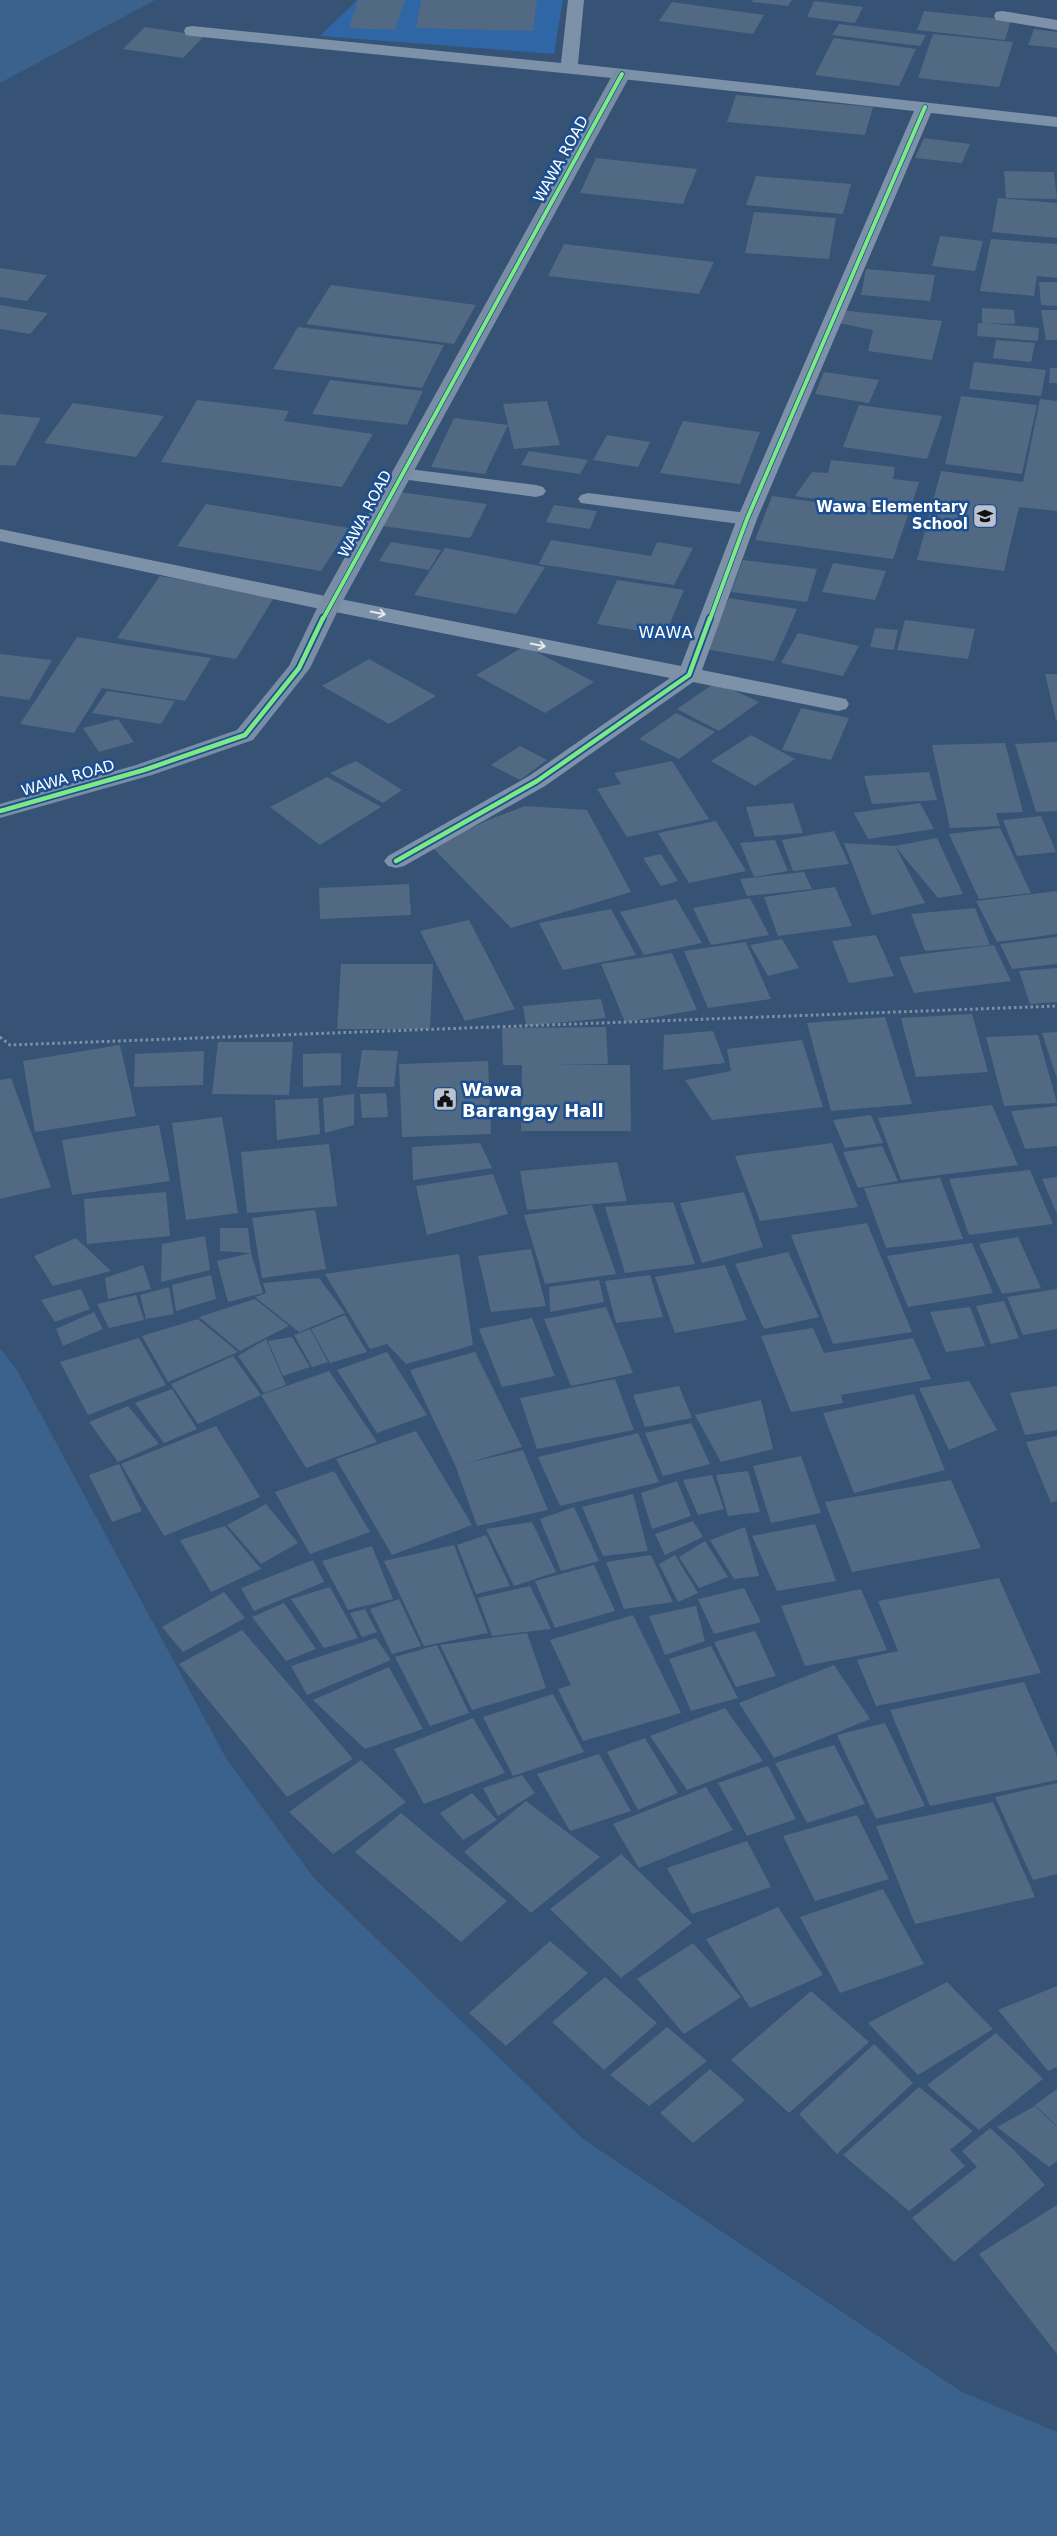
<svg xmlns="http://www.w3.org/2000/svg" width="1057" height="2536" viewBox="0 0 1057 2536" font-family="'DejaVu Sans',sans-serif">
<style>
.green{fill:#2f66a5}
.water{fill:#3b618d}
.building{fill:#526984}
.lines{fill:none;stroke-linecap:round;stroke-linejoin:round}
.path{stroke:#7d92a8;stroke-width:3;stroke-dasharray:2.5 3;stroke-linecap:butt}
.lane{fill:#7d92a8;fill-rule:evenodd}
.street{fill:#7d92a8;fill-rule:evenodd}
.secondary{fill:#798da4;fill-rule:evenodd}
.cycleway-far1-casing{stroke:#1b4f8f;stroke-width:5.5}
.cycleway-casing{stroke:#1b4f8f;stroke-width:8}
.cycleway-far1{stroke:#7ce984;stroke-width:4}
.cycleway{stroke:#7ce984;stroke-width:4.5}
.oneway{stroke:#e5e9ee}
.labels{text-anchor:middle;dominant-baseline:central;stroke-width:5;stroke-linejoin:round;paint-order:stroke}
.far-street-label{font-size:15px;fill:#fff;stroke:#1b4f8f}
.far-poi-label{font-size:15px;font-weight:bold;fill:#fff;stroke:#1b4f8f;text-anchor:end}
.far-quarter-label{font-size:16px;letter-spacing:1px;fill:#fff;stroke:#1b4f8f}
.poi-label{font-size:18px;font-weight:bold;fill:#fff;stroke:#1b4f8f;text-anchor:start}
</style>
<rect width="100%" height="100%" fill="#365274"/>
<path class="green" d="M357 0H563L554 54 320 36Z"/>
<path class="water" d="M0 0H155L0 83Z
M0 1348 17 1370 227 1760 314 1878 583 2139 962 2392 1057 2432V2536H0Z"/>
<path class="building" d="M358 0H405L395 30 349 28Z
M421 0H537L533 31 416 28Z
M753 0H792L788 6 752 2Z
M814 1 863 7 855 23 807 17Z
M672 2 764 15 753 34 659 21Z
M924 11 1011 20 1005 40 917 30Z
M839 24 926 35 920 46 832 35Z
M145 27 204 36 183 58 123 49Z
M1034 29 1057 32V48L1028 45Z
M933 34 1013 42 999 87 918 78Z
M834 38 916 49 899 86 815 75Z
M736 95 873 107 865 135 727 122Z
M924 138 970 144 962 163 915 158Z
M596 158 697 169 683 204 580 193Z
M1004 171 1054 172 1057 199 1006 198Z
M756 176 851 184 843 214 746 205Z
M998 198 1057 203V238L992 232Z
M754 212 836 218 829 259 745 253Z
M940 236 983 241 975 271 932 266Z
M991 239 1057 244V278L1037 276 1034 296 980 291Z
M564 244 714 262 699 294 548 276Z
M0 268 47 275 27 301 0 297Z
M866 269 935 275 930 301 861 295Z
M1039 282H1057V306L1041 305Z
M331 285 476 305 454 344 306 324Z
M0 305 48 313 30 334 0 329Z
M982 308 1014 310 1015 324 985 323 1039 328 1038 341 977 336 978 323H982Z
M840 310 942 321 932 360 868 351 873 330 839 323Z
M1041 310H1057V340H1046Z
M298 327 444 345 422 388 273 369Z
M996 340 1035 343 1031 362 993 358Z
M974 362 1046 370 1041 396 969 389Z
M1050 368H1057V383H1049Z
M824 372 879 380 869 403 815 394Z
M330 380 423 391 407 425 312 414Z
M961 396 1037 405 1022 474 945 464Z
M1040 399 1057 401V511L1019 507 1004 571 917 560 941 471 1023 482Z
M197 400 289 411 284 421 373 434 342 487 161 462Z
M547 401 560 445 514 449 503 404Z
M73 403 164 416 136 457 44 443Z
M859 405 942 416 927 459 843 447Z
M0 414 41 418 15 466 0 465Z
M454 418 508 425 485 474 431 467Z
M683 421 760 432 740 484 660 473Z
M607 435 650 442 638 467 593 460Z
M529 451 588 460 580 474 521 465Z
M831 460 895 467 893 479 919 482 909 513 795 496 812 472 828 473Z
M399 492 487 504 470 538 382 526Z
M772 496 908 515 893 559 755 540Z
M206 504 349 528 321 571 177 546Z
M554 505 597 511 590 529 546 522Z
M551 540 651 556 657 542 693 548 674 585 539 564Z
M391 542 441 550 429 570 379 561Z
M445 548 545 567 516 614 414 595Z
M743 560 817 569 807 602 731 592Z
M833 563 886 571 875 600 822 592Z
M160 576 275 596 236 659 117 638Z
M617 580 684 590 665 635 597 624Z
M729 598 797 609 774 661 705 649Z
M905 620 975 629 968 659 897 650Z
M875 628 898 630 894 650 870 647Z
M798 633 859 646 843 676 781 663Z
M77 637 130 646 211 658 185 701 102 688 74 733 20 724Z
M525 646 594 682 545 713 476 675Z
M0 654 52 660 29 700 0 696Z
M369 659 436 696 389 724 322 686Z
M1045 674H1057V720H1056Z
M716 682 759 702 719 731 677 709Z
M107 691 175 701 161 724 92 713Z
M801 708 849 718 831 760 782 750Z
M676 713 715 732 679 759 639 739Z
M118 719 134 742 99 752 83 728Z
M751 735 795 759 755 786 711 761Z
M1057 742V811L1036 812 1015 744Z
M1005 743 1023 812 996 813 1000 826 950 828 932 745Z
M520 746 547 760 520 780 491 765Z
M356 761 402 790 383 803 330 773Z
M672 761 709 819 627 837 597 789 621 784 614 773Z
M929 772 937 800 872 804 864 776Z
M327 777 381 807 320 845 270 807Z
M793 803 803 833 755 837 746 807Z
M920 803 934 829 868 839 854 813Z
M525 806 587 810 631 892 511 928 432 847 488 820Z
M1041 816 1056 852 1017 856 1003 820Z
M716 821 746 871 689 883 658 833Z
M1000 828 1031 893 979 899 949 834Z
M834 831 849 864 793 871 782 840Z
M937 838 963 894 938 898 895 846Z
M775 840 788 871 754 877 740 843Z
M844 843 895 846 925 903 872 915Z
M661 854 678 881 661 886 643 858Z
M804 872 812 889 747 896 740 879Z
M409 884 411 915 320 919 319 888Z
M835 887 852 926 778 936 764 897Z
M1057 891V934L997 942 976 901Z
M750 898 769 935 711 945 693 908Z
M676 899 702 943 644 955 620 912Z
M975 908 990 945 925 951 911 914Z
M611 909 636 955 563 970 539 923Z
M469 920 515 1009 465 1021 420 931Z
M876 935 894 976 849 983 832 941Z
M1057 937V964L1012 969 1000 944Z
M782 939 799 968 768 976 750 945Z
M746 942 771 999 708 1008 684 951Z
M994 945 1011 981 914 993 899 957Z
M672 953 697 1010 625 1022 601 964Z
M341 964H433L430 1029H337Z
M1057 968V1002L1030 1004 1019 971Z
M601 999 606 1018 526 1026 523 1006Z
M972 1014 988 1072 916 1077 901 1018Z
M885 1017 912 1104 831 1111 807 1023Z
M606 1027 608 1064 553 1065H630L631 1131H521L522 1065H503L502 1028Z
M713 1031 725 1063 663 1070 664 1035Z
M1057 1032V1079L1042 1033Z
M1038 1035 1057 1103 1004 1106 986 1037Z
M802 1040 823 1107 712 1120 685 1080 731 1071 727 1049Z
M218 1042H293L289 1095 212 1094Z
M120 1045 136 1116 35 1132 23 1061Z
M362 1050 398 1051 394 1087H357Z
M204 1051 203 1085 134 1087 135 1054Z
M341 1053V1085L303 1087V1054Z
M488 1061 491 1134 402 1137 399 1064Z
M11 1078 51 1187 0 1199V1080Z
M386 1093 388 1117 362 1118 360 1094Z
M354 1094V1125L325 1133 323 1098Z
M318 1098 320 1134 277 1140 275 1100Z
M992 1105 1018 1165 901 1180 878 1118Z
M1057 1106V1146L1025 1149 1011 1111Z
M871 1115 883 1143 845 1148 833 1120Z
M222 1117 238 1213 186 1220 172 1123Z
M159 1125 170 1181 72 1195 62 1140Z
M480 1143 492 1168 413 1180 412 1147Z
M832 1143 858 1207 760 1221 735 1156Z
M329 1144 337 1206 247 1213 241 1152Z
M882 1146 898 1181 858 1188 843 1152Z
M617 1162 627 1201 527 1210 520 1171Z
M1030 1170 1053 1224 969 1235 949 1179Z
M493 1174 508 1214 427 1235 416 1186Z
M1057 1177V1214L1042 1179Z
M940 1178 963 1239 886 1248 864 1188Z
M166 1192 170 1236 87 1244 84 1199Z
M744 1192 763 1247 702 1263 680 1203Z
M673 1202 695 1264 625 1273 605 1207Z
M592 1205 616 1274 545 1284 524 1215Z
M315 1210 326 1269 262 1278 252 1218Z
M867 1223 912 1332 833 1344 791 1235Z
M220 1228H248L251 1253 263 1293 228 1302 217 1261 251 1253 220 1251Z
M205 1236 210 1270 161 1282 162 1244Z
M1018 1237 1041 1288 1002 1294 979 1244Z
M76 1238 111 1271 53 1286 34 1256Z
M972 1243 993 1293 908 1307 887 1256Z
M531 1249 546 1306 491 1312 478 1256Z
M788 1252 819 1317 764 1329 735 1264Z
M459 1254 473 1345 406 1364 387 1344 370 1349 325 1274Z
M143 1265 151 1289 108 1299 105 1278Z
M725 1265 747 1320 675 1333 655 1277Z
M211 1275 216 1299 176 1311 172 1285Z
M650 1275 663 1317 616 1323 605 1281Z
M319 1278 345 1313 299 1332 255 1297 266 1293 263 1283Z
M599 1280 604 1302 550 1312 549 1287Z
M169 1287 174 1314 146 1319 140 1295Z
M81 1289 90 1309 55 1322 41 1300Z
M1057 1289V1329L1023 1335 1007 1297Z
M136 1295 144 1320 109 1328 97 1304Z
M255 1299 289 1326 240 1351 199 1317Z
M1004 1301 1019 1338 991 1344 976 1306Z
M606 1307 633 1373 571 1386 544 1319Z
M970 1307 985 1346 946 1352 930 1312Z
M94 1312 103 1329 63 1346 56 1329Z
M345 1315 367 1352 330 1363 311 1329Z
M532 1318 555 1376 502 1387 479 1329Z
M198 1319 238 1352 168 1382 142 1336Z
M813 1328 824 1353 913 1338 931 1379 841 1395 843 1403 791 1412 761 1336Z
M310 1329 328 1362 312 1367 294 1335Z
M292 1337 310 1367 283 1376 268 1341Z
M139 1338 166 1385 88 1415 60 1362Z
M266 1339 286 1385 264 1393 238 1356Z
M387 1352 427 1415 377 1433 337 1370Z
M475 1352 522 1447 467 1463 523 1450 548 1510 477 1526 455 1465 410 1370Z
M233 1356 261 1395 198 1424 171 1384Z
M329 1371 377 1442 306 1468 261 1395Z
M615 1379 634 1430 537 1449 520 1398Z
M969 1381 997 1430 949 1450 919 1388Z
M679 1386 692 1418 645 1427 633 1395Z
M1057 1386V1430L1025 1435 1010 1393Z
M172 1389 197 1429 164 1443 135 1403Z
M914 1394 945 1470 854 1493 823 1413Z
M761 1400 773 1449 721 1462 695 1415Z
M128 1406 159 1444 118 1462 89 1422Z
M691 1423 710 1464 663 1476 645 1433Z
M216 1426 260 1497 164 1536 121 1464Z
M416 1431 472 1525 392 1555 336 1459Z
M638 1433 659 1482 560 1506 538 1457Z
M1057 1436V1501L1051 1503 1026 1442Z
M801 1456 821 1513 771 1523 753 1466Z
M119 1464 142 1511 112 1522 89 1475Z
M334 1471 370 1532 310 1554 275 1492Z
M748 1471 760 1512 728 1516 716 1475Z
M712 1475 724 1509 698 1515 683 1480Z
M951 1480 981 1548 852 1572 825 1502Z
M677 1481 691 1516 652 1529 641 1493Z
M633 1494 648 1551 603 1556 582 1507Z
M266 1504 298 1543 261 1564 227 1525Z
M574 1507 599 1561 561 1571 540 1519Z
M693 1521 703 1537 665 1555 655 1534Z
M532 1522 556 1572 514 1586 486 1529Z
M815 1524 836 1581 777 1591 752 1536Z
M225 1526 261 1569 211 1592 180 1540Z
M745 1527 759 1576 734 1579 710 1540Z
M486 1535 510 1586 476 1594 457 1545Z
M705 1541 728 1577 699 1588 679 1557Z
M454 1545 488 1633 424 1646 384 1561Z
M372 1546 393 1599 348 1610 322 1561Z
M651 1555 673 1602 624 1609 606 1562Z
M675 1555 698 1593 678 1602 659 1564Z
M313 1560 324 1582 254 1611 241 1588Z
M594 1565 615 1611 555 1628 535 1581Z
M999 1578 1041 1673 876 1706 857 1660 898 1651 878 1601Z
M530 1586 551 1629 492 1636 478 1598Z
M330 1587 358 1638 324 1648 291 1599Z
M744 1588 761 1622 714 1634 698 1599Z
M861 1589 887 1650 805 1666 781 1606Z
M224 1592 245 1618 183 1652 162 1627Z
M399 1599 421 1646 392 1654 370 1609Z
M284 1603 316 1649 286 1661 252 1617Z
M696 1606 705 1641 665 1655 649 1616Z
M365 1609 377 1632 362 1637 350 1613Z
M633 1615 681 1713 583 1741 558 1689 571 1685 550 1640Z
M242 1630 353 1759 287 1797 179 1664Z
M755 1631 776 1676 736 1687 714 1642Z
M527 1633 546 1688 472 1710 440 1645Z
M376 1638 391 1660 307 1695 291 1666Z
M437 1645 469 1713 430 1726 395 1657Z
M711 1646 738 1698 691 1711 669 1659Z
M834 1665 870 1719 774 1758 739 1703Z
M389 1667 423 1729 365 1749 313 1700Z
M1024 1682 1057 1756V1780L930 1806 890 1710Z
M553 1694 584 1752 513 1776 483 1717Z
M725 1708 763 1761 687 1790 650 1736Z
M473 1718 505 1773 424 1804 394 1749Z
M885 1723 925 1806 876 1819 837 1735Z
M645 1738 678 1793 638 1810 607 1752Z
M834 1745 865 1804 807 1823 775 1763Z
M599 1754 631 1811 570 1831 537 1774Z
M361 1760 406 1802 333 1854 289 1812Z
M768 1766 796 1819 747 1836 718 1783Z
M522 1775 535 1793 498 1816 483 1788Z
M1057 1783V1874L1033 1880 995 1797Z
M706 1787 733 1830 639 1868 613 1824Z
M472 1793 497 1820 463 1840 440 1813Z
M526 1801 600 1857 531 1913 464 1852Z
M993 1802 1035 1897 915 1924 876 1826Z
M401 1813 507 1901 461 1942 355 1852Z
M857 1815 889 1879 815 1901 783 1836Z
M747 1841 771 1887 692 1914 667 1868Z
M621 1854 692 1923 621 1978 550 1909Z
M883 1889 924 1964 840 1993 800 1917Z
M778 1907 823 1975 750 2008 706 1939Z
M550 1941 588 1973 506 2046 469 2013Z
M693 1943 741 1997 684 2034 637 1979Z
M605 1977 657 2023 604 2070 552 2022Z
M947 1982 993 2029 918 2075 868 2023Z
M1057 1986V2067L1048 2071 998 2010Z
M811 1991 869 2042 789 2113 731 2060Z
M667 2027 707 2061 649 2106 610 2075Z
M996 2033 1043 2079 979 2130 927 2085Z
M874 2044 913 2083 837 2154 799 2114Z
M710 2069 745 2100 693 2143 660 2113Z
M919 2087 973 2131 950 2150 965 2166 909 2211 843 2155Z
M1057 2089V2126L1035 2105Z
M1035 2106 1057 2127V2161L1049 2167 997 2127Z
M990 2128 1015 2151 1045 2185 954 2262 912 2218 977 2167 962 2151Z
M1057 2205V2354L979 2254Z"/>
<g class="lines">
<path class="path" d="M0 1037 10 1045 1057 1006"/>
<path class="lane" d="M401 468 536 485 543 487 546 491 543 495 536 497 394 478 391 474 394 470Z
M588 493 747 513 754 515 757 519 754 523 747 525 581 503 578 499 581 495Z"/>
<path class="street" d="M568 0H584L578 64 1057 117V127L931 113 757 519 702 670 846 699 849 704 846 709 838 711 693 682 545 786 404 866 396 868 388 866 384 861 388 856 529 776 670 678 330 611 0 541V529L330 597 681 666 737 519 914 111 622 79 192 36 186 35 184 31 186 27 192 26 561 63Z
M1002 11 1057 20V30L996 20 994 16 996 12Z"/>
<path class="secondary" d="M622 69 628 70 631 74 341 604 310 668 253 740 152 775 0 818V804L136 765 237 730 289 666 319 604 613 74 616 70Z"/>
<defs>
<path id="cycleway-far1" d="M323 619 622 74
M710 619 747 519 925 107"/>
<path id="cycleway" d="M0 811 144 770 245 735 299 668 323 618
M396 861 537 781 689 675 710 618"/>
</defs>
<use href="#cycleway-far1" class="cycleway-far1-casing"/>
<use href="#cycleway" class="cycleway-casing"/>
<use href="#cycleway-far1" class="cycleway-far1"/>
<use href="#cycleway" class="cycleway"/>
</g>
<defs><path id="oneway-shaft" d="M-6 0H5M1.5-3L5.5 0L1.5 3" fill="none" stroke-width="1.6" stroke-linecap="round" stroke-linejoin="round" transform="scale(1.25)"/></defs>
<g class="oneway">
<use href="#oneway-shaft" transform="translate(378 613) rotate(11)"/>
<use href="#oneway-shaft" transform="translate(538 645) rotate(11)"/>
</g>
<defs>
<symbol id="school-square" viewBox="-11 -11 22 22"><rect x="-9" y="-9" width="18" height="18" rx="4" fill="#b9c2ce" stroke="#1b4f8f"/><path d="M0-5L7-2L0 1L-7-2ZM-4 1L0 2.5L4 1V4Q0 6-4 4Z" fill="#111"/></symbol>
<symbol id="civic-square" viewBox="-11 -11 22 22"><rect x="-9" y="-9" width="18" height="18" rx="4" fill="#b9c2ce" stroke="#1b4f8f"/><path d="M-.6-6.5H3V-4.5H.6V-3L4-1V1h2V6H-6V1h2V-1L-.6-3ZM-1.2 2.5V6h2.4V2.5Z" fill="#111"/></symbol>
</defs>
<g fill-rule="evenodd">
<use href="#school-square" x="971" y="502" width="28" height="28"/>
<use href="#civic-square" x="431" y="1085" width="28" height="28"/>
</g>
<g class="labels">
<g class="far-street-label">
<text transform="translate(561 159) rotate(-61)">WAWA ROAD</text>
<text transform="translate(365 514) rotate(-62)">WAWA ROAD</text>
<text transform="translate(68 778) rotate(-16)">WAWA ROAD</text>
</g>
<g class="far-poi-label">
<text x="968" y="507">Wawa Elementary<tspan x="968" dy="17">School</tspan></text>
</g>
<g class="far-quarter-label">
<text x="666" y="632">WAWA</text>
</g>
<g class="poi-label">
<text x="462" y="1089">Wawa<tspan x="462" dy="21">Barangay Hall</tspan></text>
</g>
</g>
</svg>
